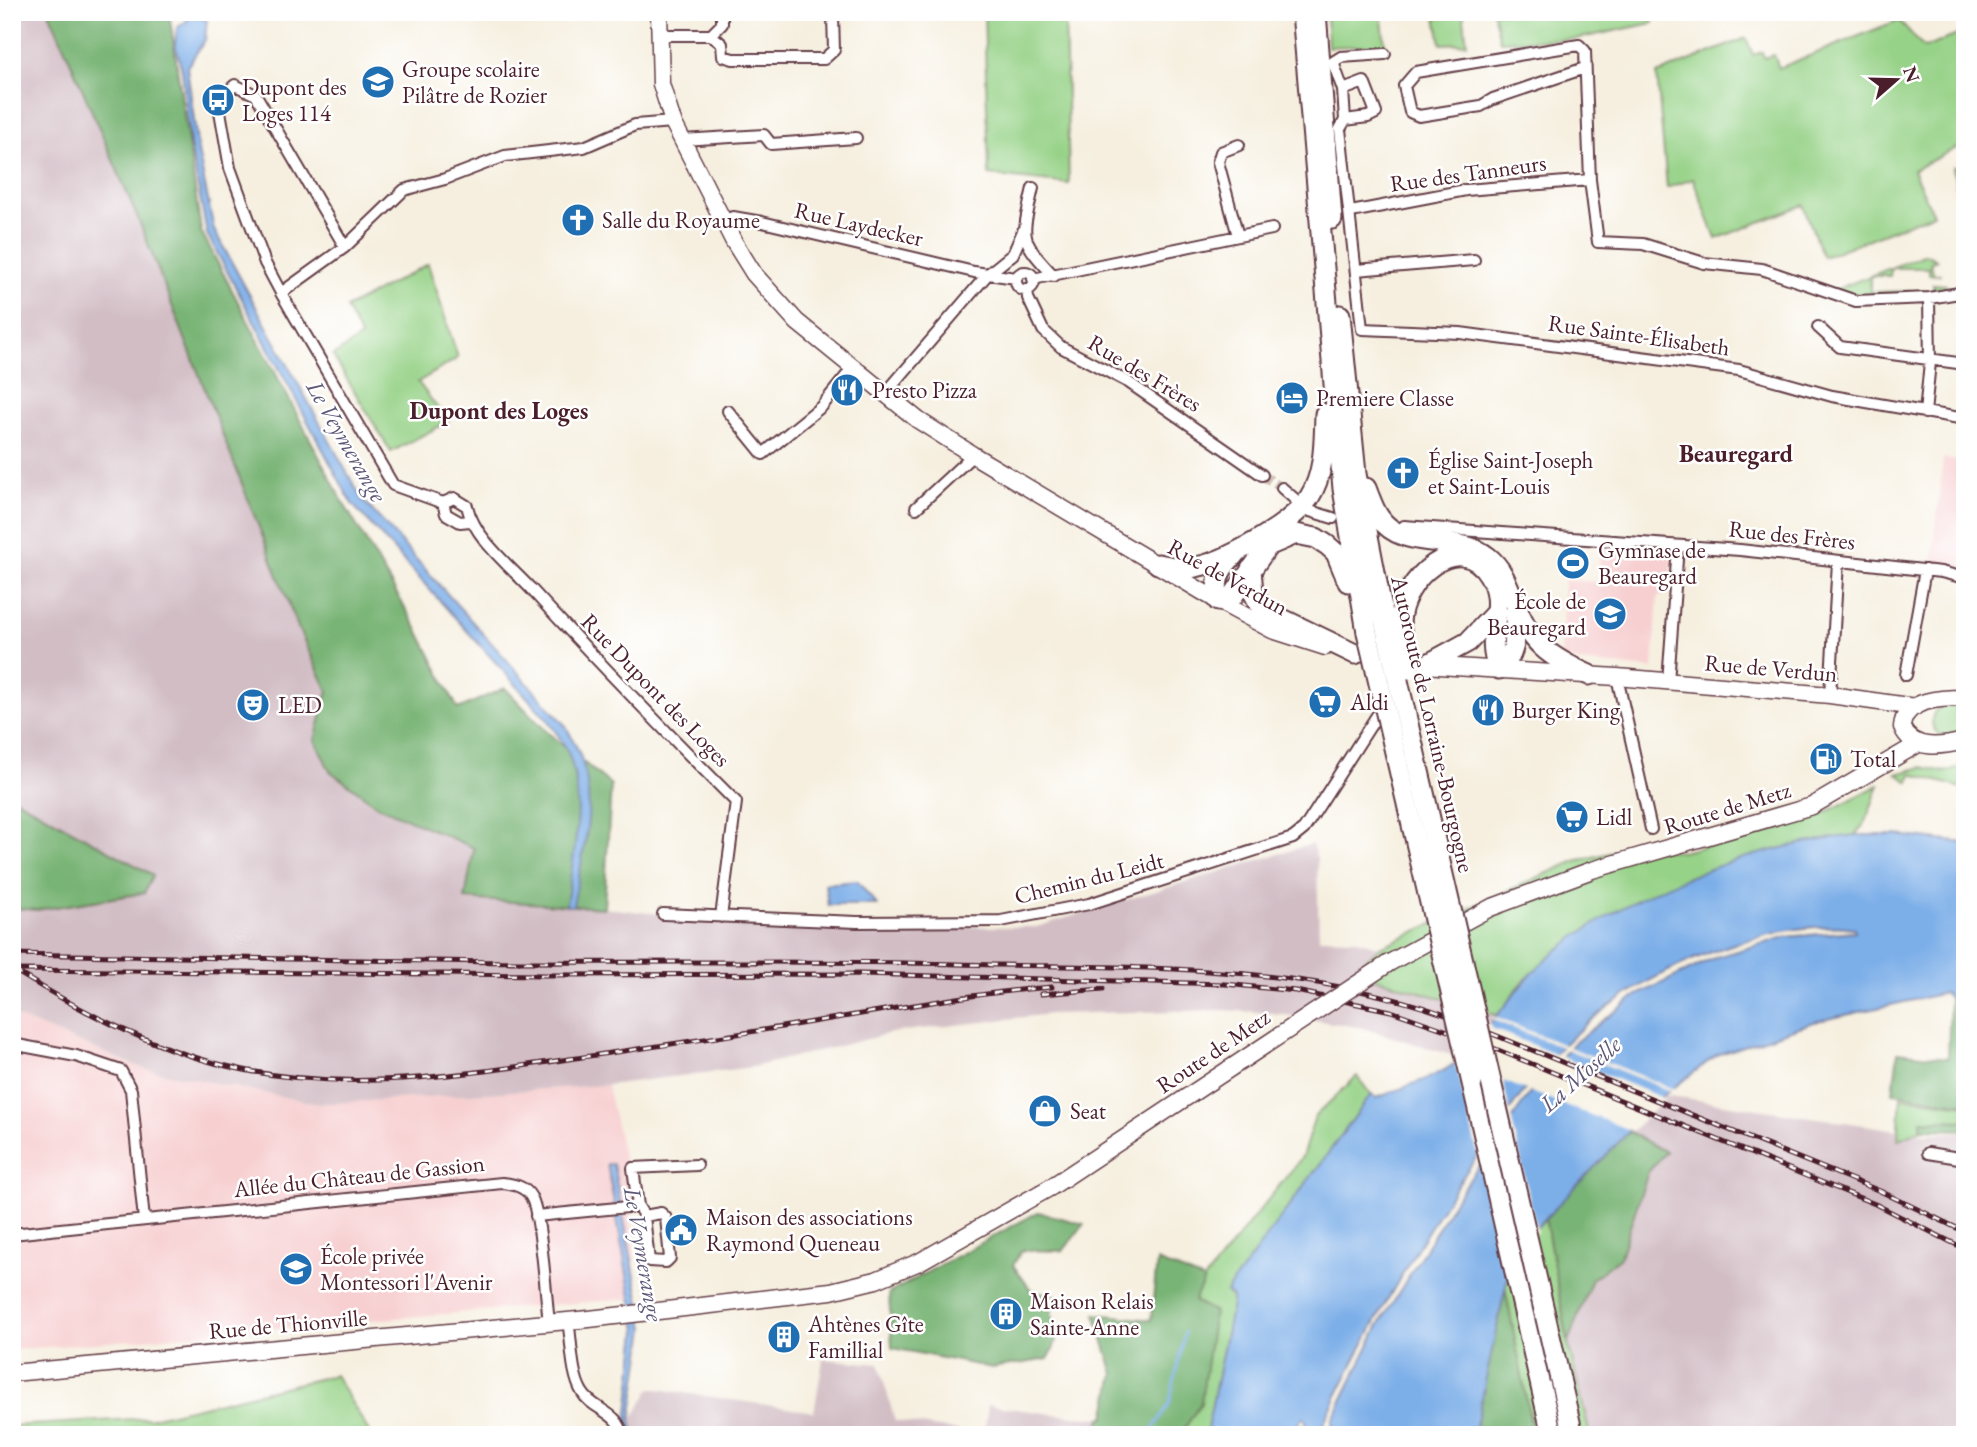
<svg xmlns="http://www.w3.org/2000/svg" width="1977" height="1447" viewBox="0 0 1977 1447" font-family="'EB Garamond',serif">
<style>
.built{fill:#f7cfd0}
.industrial{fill:#d2bdc5}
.green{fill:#96d287;stroke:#707859;stroke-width:2}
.forest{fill:#78b474;stroke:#616a50;stroke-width:2}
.water{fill:#7caee8;stroke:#63668a;stroke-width:2}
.pier{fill:#f6efdf}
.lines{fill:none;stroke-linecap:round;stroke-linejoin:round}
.stream{stroke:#7caee8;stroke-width:2.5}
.minor-tunnel{stroke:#d4c5bb;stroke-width:10;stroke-dasharray:10 5;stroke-linecap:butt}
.minor-casing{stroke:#643e46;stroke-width:14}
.secondary-casing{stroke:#643e46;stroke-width:19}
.motorway-casing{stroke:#643e46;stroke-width:23}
.minor{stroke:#fff;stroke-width:10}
.secondary{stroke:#fff;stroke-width:16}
.motorway{stroke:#fff;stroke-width:19}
.rail-casing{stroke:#4a1f2b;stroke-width:5}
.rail{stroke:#fff;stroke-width:2.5;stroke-dasharray:8;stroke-linecap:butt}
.secondary-bridge-casing{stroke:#643e46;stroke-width:19;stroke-linecap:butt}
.motorway-bridge-casing{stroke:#643e46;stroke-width:23;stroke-linecap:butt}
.secondary-bridge{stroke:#fff;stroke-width:16}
.motorway-bridge{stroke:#fff;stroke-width:19}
.labels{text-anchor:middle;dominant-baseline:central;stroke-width:5;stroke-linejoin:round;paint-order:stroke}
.poi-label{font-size:23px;fill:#4a1f2b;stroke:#fff;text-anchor:start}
.street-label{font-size:23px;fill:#4a1f2b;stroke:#fff}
.neighbourhood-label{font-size:24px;font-weight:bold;fill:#4a1f2b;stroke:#fff}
.water-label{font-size:24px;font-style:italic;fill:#5e5877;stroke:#fff}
</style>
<rect width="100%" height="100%" fill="#fff"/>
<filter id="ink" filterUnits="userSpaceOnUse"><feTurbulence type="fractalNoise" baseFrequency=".0143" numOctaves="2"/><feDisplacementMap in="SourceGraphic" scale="14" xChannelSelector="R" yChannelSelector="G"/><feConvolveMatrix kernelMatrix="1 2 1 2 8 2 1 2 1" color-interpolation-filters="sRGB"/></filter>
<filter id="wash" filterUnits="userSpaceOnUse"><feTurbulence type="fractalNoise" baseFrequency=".00686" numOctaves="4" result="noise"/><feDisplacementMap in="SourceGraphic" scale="28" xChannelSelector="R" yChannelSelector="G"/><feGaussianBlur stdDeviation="1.57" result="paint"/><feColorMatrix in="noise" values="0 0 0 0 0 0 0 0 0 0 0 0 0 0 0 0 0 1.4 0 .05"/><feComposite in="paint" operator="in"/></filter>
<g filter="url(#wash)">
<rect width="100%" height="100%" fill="#f6efdf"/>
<path class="built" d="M1943 458 1965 461V569L1932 564Z
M1600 550 1672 556 1669 595 1658 596 1653 669 1579 662 1561 656 1564 580 1598 582Z
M12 1015 144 1069 319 1104 607 1085 629 1181 637 1298 12 1350Z"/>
<path class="industrial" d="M12 12H49L137 216 300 632 328 691 315 740 330 771 377 806 474 848 465 899 604 908 777 926 1036 927 1312 844 1317 858 1319 938 1355 939 1380 947 1352 971 1499 1016 1461 1058 1363 1028 1272 1013 1222 1010 1050 1014 896 1032 753 1067 607 1085 319 1104 144 1069 12 1015V908L37 910 153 875 12 797Z
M1664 1095 1924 1134 1965 1132V1435H1590L1568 1342 1592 1279 1620 1257 1648 1172 1666 1152 1628 1131Z
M823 1359 879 1364 895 1421 983 1435H627L625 1431 651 1388 814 1412Z
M988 1405 1052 1414 1101 1418 1097 1435H984Z"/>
<path class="green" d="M984 12H1065L1069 184 989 175Z
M1326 12H1381L1385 45 1328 47Z
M1435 12H1463L1467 43 1441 44Z
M1493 12H1650L1653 23 1576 39 1500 41Z
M1899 20 1924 48 1965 32V144L1913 170 1933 214 1823 257 1803 205 1716 239 1693 179 1667 188 1657 74 1746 38 1753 55 1762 52 1764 58 1774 55 1779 68Z
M1965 166V194L1958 196 1953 167Z
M1926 254 1936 260 1930 263 1934 274H1941L1929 275V268H1891L1890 276H1870V292L1933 291V284L1946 285V291C1921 295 1860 302 1838 289L1839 288Z
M428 264 458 358 418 382 448 422 391 452 333 356 361 337 346 308Z
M1932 721a16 16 0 1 1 32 0a16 16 0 1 1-32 0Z
M1922 767 1944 772 1965 767V789L1912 774 1909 782 1897 774Z
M1879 785 1865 823 1855 835C1733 850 1616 899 1524 981 1514 990 1506 1005 1499 1016L1352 971 1380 947 1575 861 1641 846 1681 852 1759 833 1815 818Z
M1357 1076 1371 1095 1226 1292 1232 1297V1304L1206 1435H1180L1201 1403 1193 1301 1204 1280 1302 1157 1315 1116Z
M1901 1097 1965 1105V1121L1921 1120 1922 1129 1898 1140Z
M1545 1217 1568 1342 1590 1435H1533L1505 1287 1513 1252Z
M335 1375 371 1435H12V1426L151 1418Z"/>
<path class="forest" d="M49 12H169L201 231 344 504 418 630 458 709 505 688 547 732 611 785 604 908 465 899 474 848 378 806 330 771 315 740 328 691 300 632 137 216Z
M12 797 153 875 144 893 37 910 12 908Z
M1950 999 1965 1000V1104L1893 1093 1898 1052 1948 1058Z
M1921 1120 1965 1121V1130L1922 1129Z
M1628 1131 1666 1152 1648 1172 1620 1257 1592 1279 1568 1342 1545 1217Z
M1038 1212 1084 1224 1063 1251 1022 1250 1013 1265 1031 1290 1057 1296 1051 1313C1059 1333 1059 1340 1048 1359L992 1368 892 1348 889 1293Z
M1157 1261 1204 1280 1194 1301 1214 1312 1201 1403 1180 1435H1097L1101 1418 1105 1417 1114 1374 1095 1314 1151 1320Z
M1505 1287 1533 1435H1474L1478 1416Z"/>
<path class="water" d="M181 12 207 20 205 40 187 67 198 151 214 230 344 467 362 499 566 726C571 737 579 749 582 761 598 807 581 860 573 906H566C573 855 588 799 567 750 562 739 552 728 546 718L352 504 207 234 190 144 182 70 175 44 177 28 188 20Z
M1855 835H1897L1965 843V1002L1950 999 1945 993 1814 1022 1717 1055 1664 1095 1513 1252 1474 1435H1333L1332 1421 1379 1325 1455 1200 1530 1093 1574 1043 1637 995 1716 957 1785 937 1855 931 1854 928C1813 923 1773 932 1734 944 1676 963 1618 994 1574 1035 1541 1064 1516 1102 1490 1138 1422 1232 1368 1330 1318 1435H1297L1307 1421 1303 1417 1291 1435H1206L1232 1304V1297L1226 1292 1371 1095 1377 1098C1400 1088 1436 1078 1455 1063 1462 1058 1468 1050 1473 1044 1501 1014 1522 978 1555 952 1639 886 1750 848 1855 835Z
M857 881 877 905H828L825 884Z
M607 1164H613L645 1328 631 1420 634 1435H630L627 1422 637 1330Z"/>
<path class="pier" d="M1494 1017 1507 1022 1676 1090 1673 1092 1491 1019Z
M1490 1021 1491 1028 1665 1099 1632 1131 1503 1081 1537 1231 1520 1249 1495 1138 1479 1159 1455 1062 1456 1057Z"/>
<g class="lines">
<path class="stream" d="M1149 1435 1169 1405 1185 1332"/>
</g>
</g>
<g filter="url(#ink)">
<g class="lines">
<path class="minor-tunnel" d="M1262 475 1282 488"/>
<defs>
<path id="minor" d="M658 35H711L722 44 723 56 733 59H824L834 50 833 16 829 12
M711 35 722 24V12
M1585 68 1493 99 1481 106 1419 116 1410 112 1404 86 1416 72 1579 45 1585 51 1590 180 1598 242 1643 244 1704 263 1762 269 1856 301 1929 298 1965 292
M1343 90 1333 62 1341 57 1385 54
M1345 120 1343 90 1364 82 1376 113 1368 117 1345 120 1340 129 1362 329 1460 333 1739 370 1832 396 1965 419
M682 140 764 135 771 144 856 138
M1033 188C1022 238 1018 238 1054 276
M1351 212 1466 190 1590 180
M721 221 733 217 762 222 974 272 1016 278
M1238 236 1218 162 1221 152 1239 145
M345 247 256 95 235 85 218 100 230 168 265 263 281 293 393 485 443 503 454 498 467 506C474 538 510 566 532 590 598 662 667 733 736 802L721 917
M1356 270 1474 260
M1016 281a9 9 0 1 1 18 0a9 9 0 1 1-18 0Z
M1033 279 1272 229
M1027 289 1028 298 1043 330 1061 347 1128 382 1262 475
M281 293 345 247 404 190 445 179 505 156 584 147 635 125 673 122
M1818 327 1840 347 1965 364
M885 394 987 275 1013 254 1023 231
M728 411 763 454 822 406 852 369
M1925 413 1930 362 1929 298
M1282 488 1297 501
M443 503 446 514 460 522 470 521
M916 508 973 455
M1310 511 1333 518
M1404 526 1740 550 1941 572 1965 578
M1906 675 1925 570
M1617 677 1651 829
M1668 682 1678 546
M1830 695 1838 562
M663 914 857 922 1001 921 1089 904 1293 838 1304 829 1383 706
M12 1044 76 1056 121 1071 131 1090 144 1220
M1928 1153 1965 1159
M638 1206 644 1216 649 1261 666 1262 670 1258 666 1218 661 1213 644 1216
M536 1216 638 1206 633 1168 697 1165
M12 1234 502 1183C513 1184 525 1186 531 1197 541 1212 546 1299 549 1323
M568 1321C572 1342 571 1374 582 1392 592 1410 620 1412 622 1435"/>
<path id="secondary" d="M659 12 661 84 673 122 734 242 754 274 797 322 918 420 973 455 1218 601 1272 630 1325 647
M1423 665 1617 677 1830 695 1915 707
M1965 698C1944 698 1904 698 1902 727 1912 752 1944 746 1965 741
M1389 963 1490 908 1592 870 1812 806 1918 744
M12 1373 589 1319 831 1291 876 1280 919 1262 1051 1187"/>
<path id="motorway" d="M1302 12 1343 489 1367 632
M1316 12 1332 219
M1340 315 1356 474 1386 629
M1366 488C1370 498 1373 508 1379 517 1403 553 1457 532 1488 557 1503 569 1508 586 1515 603 1531 645 1550 657 1589 675
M1234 555C1219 570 1215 579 1218 601L1233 596 1268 546 1296 534 1316 538 1327 545 1336 553 1348 582
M1158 564C1168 566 1180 569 1190 568 1223 564 1291 525 1309 498 1325 473 1324 442 1325 414
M1251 569 1253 592 1262 609 1355 654
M1400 624C1400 579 1460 527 1489 575 1508 606 1483 638 1499 669 1518 654 1515 634 1515 612
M1426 665 1468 642 1497 611
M1472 1083 1552 1435
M1560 1379 1573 1435"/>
</defs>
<use href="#minor" class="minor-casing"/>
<use href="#secondary" class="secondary-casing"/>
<use href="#motorway" class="motorway-casing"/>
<use href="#minor" class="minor"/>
<use href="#secondary" class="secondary"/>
<use href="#motorway" class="motorway"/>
<defs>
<path id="rail" d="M12 954C188 957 363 961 539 962 678 963 818 960 957 964 1120 969 1287 960 1443 1014L1880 1191 1965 1232
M12 970 545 975 861 974 1225 984 1296 991 1391 1011 1471 1039 1875 1204 1965 1249
M14 970C85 1014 161 1053 244 1070 353 1092 461 1075 569 1059 652 1047 736 1035 818 1021 896 1009 973 993 1052 987
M1041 994 1103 989"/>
</defs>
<use href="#rail" class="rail-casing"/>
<use href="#rail" class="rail"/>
<defs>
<path id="secondary-bridge" d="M1051 1187 1389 963"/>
<path id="motorway-bridge" d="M1400 624 1408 669
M1386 629 1560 1379
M1367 632 1472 1083"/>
</defs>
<use href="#secondary-bridge" class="secondary-bridge-casing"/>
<use href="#motorway-bridge" class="motorway-bridge-casing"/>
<use href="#secondary-bridge" class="secondary-bridge"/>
<use href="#motorway-bridge" class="motorway-bridge"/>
</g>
</g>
<defs>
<symbol id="school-disc" viewBox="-11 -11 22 22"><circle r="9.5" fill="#1f6fb2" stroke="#fff"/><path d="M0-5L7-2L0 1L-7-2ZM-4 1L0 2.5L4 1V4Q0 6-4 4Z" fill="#fff"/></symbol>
<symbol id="bus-disc" viewBox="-11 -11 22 22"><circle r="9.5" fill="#1f6fb2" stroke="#fff"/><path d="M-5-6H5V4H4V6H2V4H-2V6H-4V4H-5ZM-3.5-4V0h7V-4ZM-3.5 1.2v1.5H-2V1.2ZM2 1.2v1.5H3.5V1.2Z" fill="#fff"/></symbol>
<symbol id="church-disc" viewBox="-11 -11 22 22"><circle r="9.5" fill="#1f6fb2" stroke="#fff"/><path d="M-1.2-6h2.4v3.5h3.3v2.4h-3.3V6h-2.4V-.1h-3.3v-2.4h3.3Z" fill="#fff"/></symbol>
<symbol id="restaurant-disc" viewBox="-11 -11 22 22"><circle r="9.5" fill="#1f6fb2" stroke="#fff"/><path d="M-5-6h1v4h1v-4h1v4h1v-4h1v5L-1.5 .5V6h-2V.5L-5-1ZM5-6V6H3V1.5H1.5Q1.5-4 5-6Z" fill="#fff"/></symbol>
<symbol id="hotel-disc" viewBox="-11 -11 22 22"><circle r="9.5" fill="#1f6fb2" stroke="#fff"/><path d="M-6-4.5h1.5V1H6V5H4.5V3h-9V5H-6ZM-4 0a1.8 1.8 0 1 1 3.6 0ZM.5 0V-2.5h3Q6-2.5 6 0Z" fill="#fff"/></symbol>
<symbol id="stadium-disc" viewBox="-11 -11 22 22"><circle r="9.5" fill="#1f6fb2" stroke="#fff"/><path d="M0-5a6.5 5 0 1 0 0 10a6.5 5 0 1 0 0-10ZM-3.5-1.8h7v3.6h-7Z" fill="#fff"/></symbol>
<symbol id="supermarket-disc" viewBox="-11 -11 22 22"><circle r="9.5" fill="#1f6fb2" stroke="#fff"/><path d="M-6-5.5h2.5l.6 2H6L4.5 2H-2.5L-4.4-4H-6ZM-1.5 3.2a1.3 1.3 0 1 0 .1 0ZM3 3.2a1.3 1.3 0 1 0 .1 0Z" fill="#fff"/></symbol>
<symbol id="theatre-disc" viewBox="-11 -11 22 22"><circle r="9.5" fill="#1f6fb2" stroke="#fff"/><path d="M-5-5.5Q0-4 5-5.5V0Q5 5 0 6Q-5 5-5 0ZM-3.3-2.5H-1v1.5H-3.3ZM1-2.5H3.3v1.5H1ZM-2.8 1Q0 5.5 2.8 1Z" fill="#fff"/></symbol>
<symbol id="fuel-disc" viewBox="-11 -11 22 22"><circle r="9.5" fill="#1f6fb2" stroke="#fff"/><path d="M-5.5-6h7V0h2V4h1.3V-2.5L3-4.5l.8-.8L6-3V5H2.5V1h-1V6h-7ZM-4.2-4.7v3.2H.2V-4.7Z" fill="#fff"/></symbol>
<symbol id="shop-disc" viewBox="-11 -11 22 22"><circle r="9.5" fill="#1f6fb2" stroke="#fff"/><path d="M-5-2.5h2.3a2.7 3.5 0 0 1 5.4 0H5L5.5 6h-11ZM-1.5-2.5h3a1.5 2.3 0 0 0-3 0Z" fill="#fff"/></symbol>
<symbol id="civic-disc" viewBox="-11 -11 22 22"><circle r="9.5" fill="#1f6fb2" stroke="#fff"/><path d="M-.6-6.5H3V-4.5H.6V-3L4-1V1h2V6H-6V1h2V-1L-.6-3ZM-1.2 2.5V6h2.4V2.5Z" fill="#fff"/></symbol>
<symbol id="building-disc" viewBox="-11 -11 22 22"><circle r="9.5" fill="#1f6fb2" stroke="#fff"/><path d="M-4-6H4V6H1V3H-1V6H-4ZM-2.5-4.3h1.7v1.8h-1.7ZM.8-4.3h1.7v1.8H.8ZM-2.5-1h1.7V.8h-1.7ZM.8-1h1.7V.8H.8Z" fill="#fff"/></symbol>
</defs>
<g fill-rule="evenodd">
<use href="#school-disc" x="359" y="63" width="38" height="38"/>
<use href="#bus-disc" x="199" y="81" width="38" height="38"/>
<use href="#church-disc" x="559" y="201" width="38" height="38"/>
<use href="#restaurant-disc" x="828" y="371" width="38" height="38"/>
<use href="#hotel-disc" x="1273" y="379" width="38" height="38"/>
<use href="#church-disc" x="1384" y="454" width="38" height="38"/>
<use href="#stadium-disc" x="1554" y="544" width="38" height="38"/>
<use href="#school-disc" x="1591" y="595" width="38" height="38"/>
<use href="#supermarket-disc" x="1306" y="683" width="38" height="38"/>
<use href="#theatre-disc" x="234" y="686" width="38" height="38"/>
<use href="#restaurant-disc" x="1469" y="691" width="38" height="38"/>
<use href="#fuel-disc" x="1807" y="740" width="38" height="38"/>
<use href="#supermarket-disc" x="1553" y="798" width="38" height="38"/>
<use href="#shop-disc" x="1026" y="1092" width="38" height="38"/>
<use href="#civic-disc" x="662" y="1211" width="38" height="38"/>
<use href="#school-disc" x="277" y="1250" width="38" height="38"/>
<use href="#building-disc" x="987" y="1295" width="38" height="38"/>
<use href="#building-disc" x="765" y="1318" width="38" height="38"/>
</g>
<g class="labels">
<g class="poi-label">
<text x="402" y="69">Groupe scolaire<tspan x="402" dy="26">Pilâtre de Rozier</tspan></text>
<text x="242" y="87">Dupont des<tspan x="242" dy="26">Loges 114</tspan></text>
<text x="602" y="220">Salle du Royaume</text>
<text x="872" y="390">Presto Pizza</text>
<text x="1316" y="398">Premiere Classe</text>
<text x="1428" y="460">Église Saint-Joseph<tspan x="1428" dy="26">et Saint-Louis</tspan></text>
<text x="1598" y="550">Gymnase de<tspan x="1598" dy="26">Beauregard</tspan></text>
<text x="1586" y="601" text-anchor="end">École de<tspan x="1586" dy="26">Beauregard</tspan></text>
<text x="1350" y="702">Aldi</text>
<text x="278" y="705">LED</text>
<text x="1512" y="710">Burger King</text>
<text x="1850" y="759">Total</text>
<text x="1596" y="817">Lidl</text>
<text x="1070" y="1111">Seat</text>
<text x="706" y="1217">Maison des associations<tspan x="706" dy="26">Raymond Queneau</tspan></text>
<text x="320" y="1256">École privée<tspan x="320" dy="26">Montessori l'Avenir</tspan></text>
<text x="1030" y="1301">Maison Relais<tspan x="1030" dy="26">Sainte-Anne</tspan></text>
<text x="808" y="1324">Ahtènes Gîte<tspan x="808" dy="26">Famillial</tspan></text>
</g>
<g class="street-label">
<text transform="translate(1468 173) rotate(-8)">Rue des Tanneurs</text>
<text transform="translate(859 224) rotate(13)">Rue Laydecker</text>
<text transform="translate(1639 335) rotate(8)">Rue Sainte-Élisabeth</text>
<text transform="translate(1145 373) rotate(31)">Rue des Frères</text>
<text transform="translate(1792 535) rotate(6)">Rue des Frères</text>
<text transform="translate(1228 577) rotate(29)">Rue de Verdun</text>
<text transform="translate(1771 668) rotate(5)">Rue de Verdun</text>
<text transform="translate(656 690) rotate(46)">Rue Dupont des Loges</text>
<text transform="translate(1433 724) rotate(77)">Autoroute de Lorraine-Bourgogne</text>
<text transform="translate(1727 808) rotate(-17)">Route de Metz</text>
<text transform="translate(1089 878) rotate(-14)">Chemin du Leidt</text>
<text transform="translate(1213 1051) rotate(-34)">Route de Metz</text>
<text transform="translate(359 1176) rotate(-6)">Allée du Château de Gassion</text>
<text transform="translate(288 1324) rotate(-5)">Rue de Thionville</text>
</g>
<g class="neighbourhood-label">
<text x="499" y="410">Dupont des Loges</text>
<text x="1736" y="453">Beauregard</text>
</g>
<g class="water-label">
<text transform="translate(347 441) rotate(60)">Le Veymerange</text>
<text transform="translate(1580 1074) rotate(-42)">La Moselle</text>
<text transform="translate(644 1254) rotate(80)">Le Veymerange</text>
</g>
</g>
<rect width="1977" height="1447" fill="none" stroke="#fff" stroke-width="42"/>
<g transform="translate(1896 80) rotate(70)" stroke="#ffffff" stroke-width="5" paint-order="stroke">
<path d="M0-5L12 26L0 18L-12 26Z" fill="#4a1f2b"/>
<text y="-10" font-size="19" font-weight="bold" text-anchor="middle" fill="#4a1f2b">N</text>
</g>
</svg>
